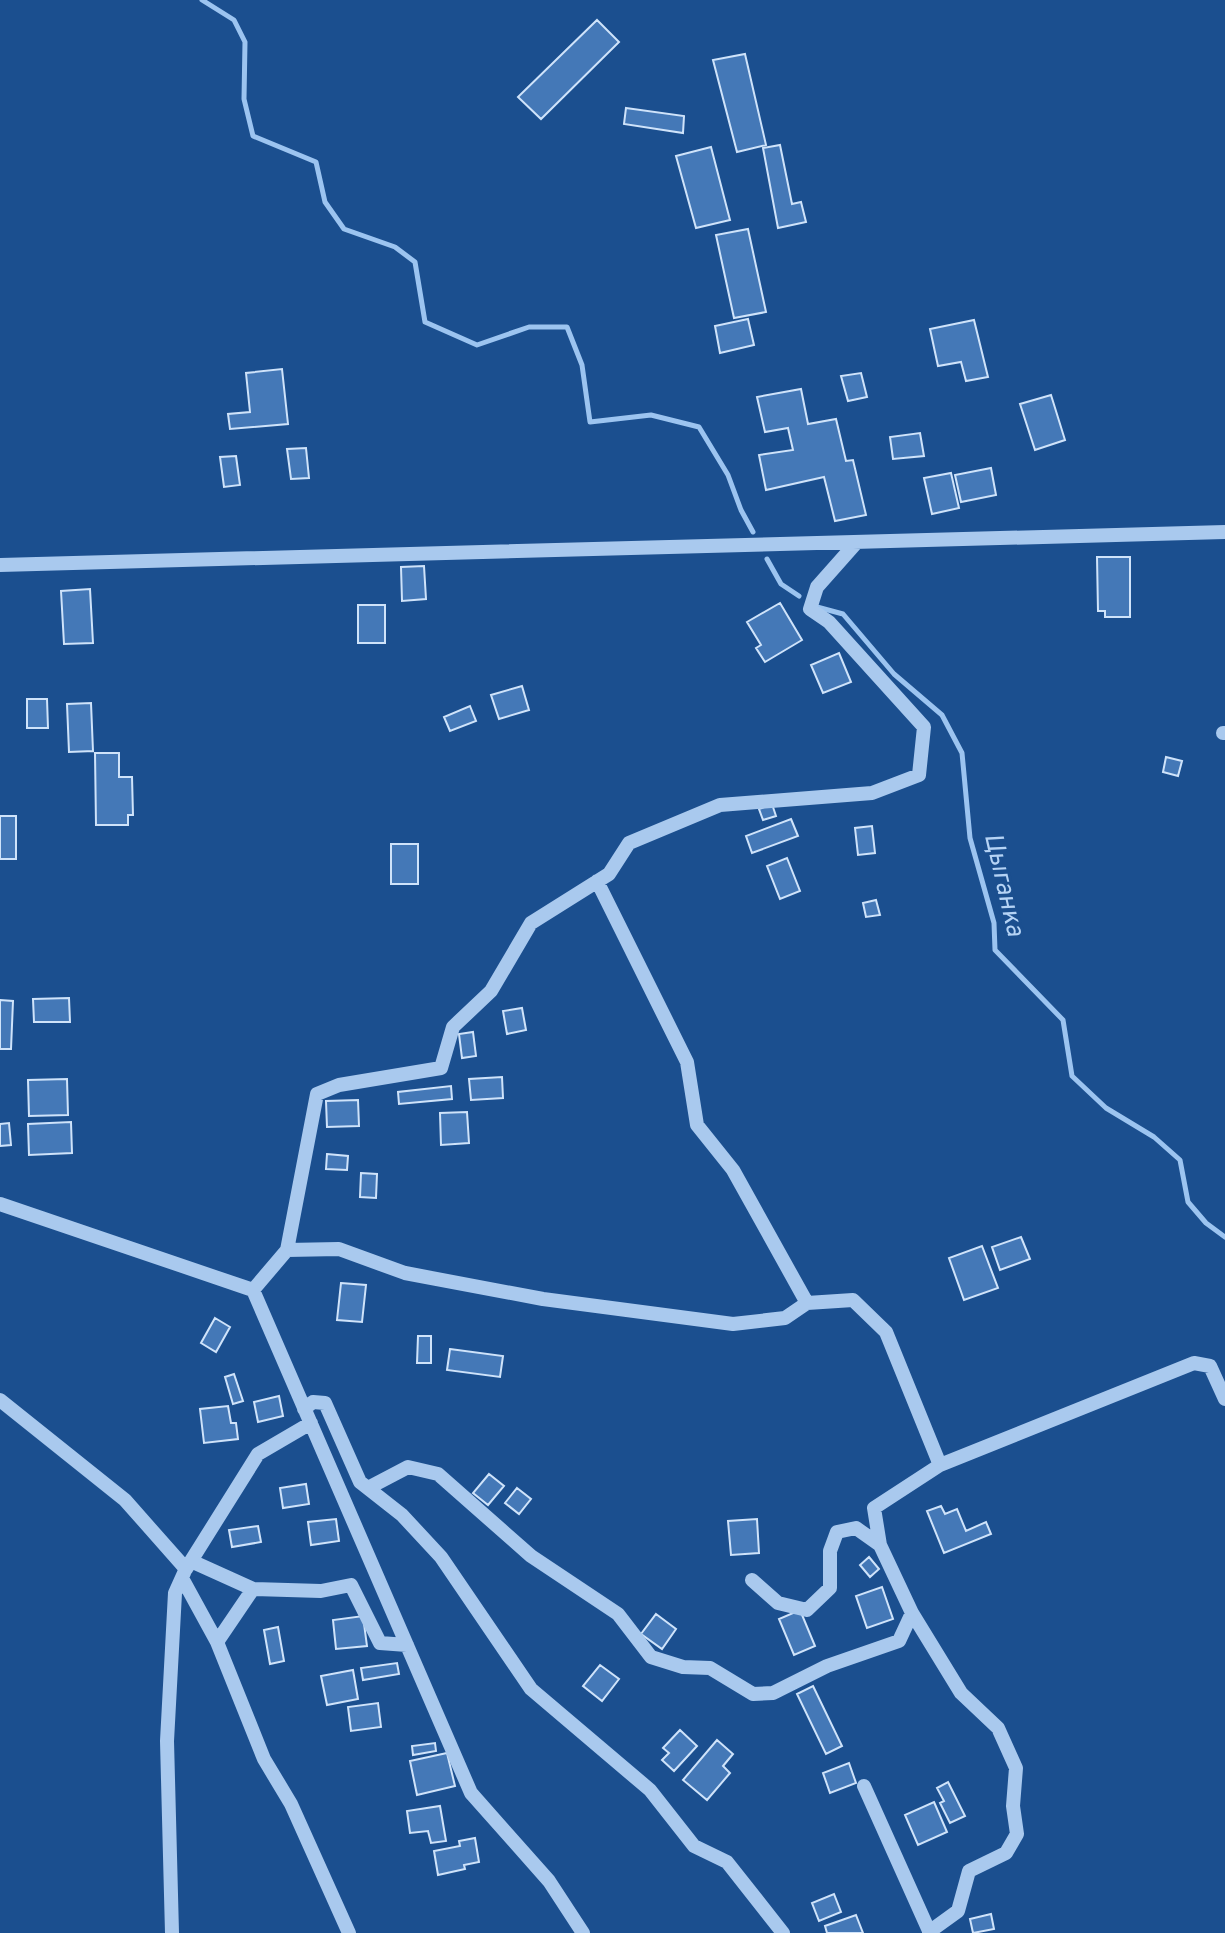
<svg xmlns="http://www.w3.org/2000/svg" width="1225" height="1933" viewBox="0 0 1225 1933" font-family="Overpass,sans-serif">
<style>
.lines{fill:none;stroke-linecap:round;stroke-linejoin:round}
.stream{stroke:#9cc4f0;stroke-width:5}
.building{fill:#4478b7;stroke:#cfe3fa;stroke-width:2}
.minor{stroke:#a9c9ee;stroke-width:14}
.labels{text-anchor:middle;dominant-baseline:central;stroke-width:6;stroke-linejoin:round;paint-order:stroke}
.water-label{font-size:26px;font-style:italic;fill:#b5d3f5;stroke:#1b4f8f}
</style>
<rect width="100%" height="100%" fill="#1b4f8f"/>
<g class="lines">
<path class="stream" d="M202 0 234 20 245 42 244 99 253 136 316 162 325 202 344 229 395 247 415 262 425 322 477 345 529 327H567L582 365 590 422 651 415 699 427 728 475 741 510 753 532
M767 559 781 584 799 596
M817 607 843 614 894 674 942 715 962 753 970 838 994 923 995 950 1063 1020 1072 1076 1106 1108 1154 1137 1180 1160 1188 1202 1206 1223 1225 1237"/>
</g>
<path class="building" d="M597 20 619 42 541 119 518 97Z
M745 54 766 145 737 152 713 60Z
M626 108 684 116 683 133 624 124Z
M780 145 792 204 801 202 806 222 778 228 763 148Z
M711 147 730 220 696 228 676 156Z
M748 229 766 312 734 318 716 235Z
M748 319 754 345 720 353 715 326Z
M974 320 988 377 966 381 961 362 938 366 930 329Z
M282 369 288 424 230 429 228 414 250 412 246 373Z
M861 373 867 397 848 401 841 376Z
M801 389 808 424 836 419 846 461 853 460 866 515 835 521 824 477 766 490 759 455 793 450 788 428 765 432 757 397Z
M1051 395 1065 440 1035 450 1020 404Z
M920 433 924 456 893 459 890 437Z
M306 448 309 478 291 479 287 449Z
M236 456 240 485 224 487 220 457Z
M991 468 996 495 961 502 955 475Z
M951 473 959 508 932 514 924 478Z
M1097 557H1130V617H1105V611H1098Z
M424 566 426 599 402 601 401 567Z
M90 589 93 643 64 644 61 591Z
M780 603 802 640 765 662 756 648 761 645 747 622Z
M358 605H385V643H358Z
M839 653 851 682 823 693 811 665Z
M522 686 529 710 499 719 491 695Z
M27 699H47L48 728H27Z
M91 703 93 751 69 752 67 704Z
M470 706 476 721 450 731 444 717Z
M95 753H119V777H132L133 815H128V825H96Z
M1166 757 1182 761 1178 776 1163 772Z
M772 804 776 816 763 820 759 809Z
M0 816H16V859H0Z
M791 819 798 836 752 853 746 836Z
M872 826 875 853 858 855 855 828Z
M391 844H418V884H391Z
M787 858 800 891 780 899 767 866Z
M876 900 880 915 866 917 863 903Z
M69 998 70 1022H34L33 999Z
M0 1000 13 1001 11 1049H0Z
M522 1008 526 1030 507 1034 503 1011Z
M473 1032 476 1056 462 1058 459 1034Z
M502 1077 503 1098 471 1100 469 1079Z
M67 1079 68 1115 29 1116 28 1080Z
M451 1086 452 1099 399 1104 398 1092Z
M358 1100 359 1126 327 1127 326 1101Z
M467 1112 469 1143 441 1145 440 1113Z
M71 1122 72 1153 29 1155 28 1124Z
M9 1123 11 1145 0 1146V1124Z
M327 1154 348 1156 347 1170 326 1169Z
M361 1173 377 1174 376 1198 360 1197Z
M1021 1237 1030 1259 1000 1270 992 1247Z
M982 1246 998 1288 964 1300 949 1258Z
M341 1283 366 1285 362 1322 337 1320Z
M215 1318 230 1327 216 1352 201 1343Z
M418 1336H431V1363H417Z
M450 1349 503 1356 500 1377 447 1370Z
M234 1374 243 1401 233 1404 225 1377Z
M279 1396 283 1416 258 1422 254 1402Z
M228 1406 231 1423H236L238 1439 204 1443 200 1409Z
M489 1474 504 1486 488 1505 473 1493Z
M306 1484 309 1504 283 1508 280 1488Z
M517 1488 531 1499 519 1514 505 1503Z
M941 1506 945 1514 957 1509 966 1531 986 1522 991 1534 944 1553 927 1511Z
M336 1519 339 1541 311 1545 308 1522Z
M757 1519 759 1553 731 1555 728 1521Z
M258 1526 261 1542 232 1547 229 1530Z
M869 1557 879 1569 870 1577 860 1565Z
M882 1587 893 1619 867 1628 856 1596Z
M800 1610 815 1646 794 1655 779 1619Z
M656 1614 676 1629 662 1649 641 1634Z
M363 1616 367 1646 336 1649 333 1620Z
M278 1627 284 1661 270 1664 264 1630Z
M397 1663 399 1674 363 1680 361 1668Z
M600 1665 619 1679 602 1701 583 1686Z
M353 1670 358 1699 327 1705 321 1676Z
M813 1686 842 1746 826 1754 797 1694Z
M378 1703 381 1727 351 1731 348 1707Z
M680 1730 697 1746 674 1771 662 1760 669 1753 663 1748Z
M717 1740 733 1754 723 1766 730 1773 707 1800 683 1780Z
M435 1743 436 1751 413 1755 412 1746Z
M447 1753 455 1786 417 1795 410 1761Z
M849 1763 856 1783 830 1793 823 1773Z
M948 1782 965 1816 950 1823 940 1803 944 1801 937 1788Z
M934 1802 947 1832 918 1845 905 1815Z
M440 1806 446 1841 431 1843 428 1831 410 1833 407 1811Z
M475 1838 479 1862 464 1865 465 1869 438 1875 434 1851 460 1846 459 1841Z
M834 1894 841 1912 819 1921 812 1903Z
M991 1914 994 1929 973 1933 970 1919Z
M856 1915 863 1933H827L825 1926Z"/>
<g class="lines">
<path class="minor" d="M0 565 1225 532
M1223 733H1225
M597 881 687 1062 697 1125 733 1170 807 1303 853 1300 886 1332 940 1465 1194 1363 1210 1366 1225 1399
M0 1204 253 1290 471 1793 549 1881 583 1933
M287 1250 339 1249 405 1273 543 1299 733 1324 785 1318 807 1303
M253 1290 287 1250 317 1094 339 1085 441 1068 453 1027 491 991 531 923 609 874 629 843 720 805 872 793 919 775 924 727 829 622 810 609 817 587 856 543
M0 1400 125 1500 186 1569 258 1454 311 1423
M304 1409 313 1402 325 1403 360 1482 402 1515 441 1557 531 1689 650 1790 694 1846 727 1862 783 1933
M368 1488 408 1467 438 1474 531 1556 618 1614 651 1657 683 1667 710 1668 753 1694 773 1693 827 1666 899 1641 912 1613
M191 1561 253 1589
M182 1578 217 1642 264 1759 291 1804 349 1933
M752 1580 778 1603 807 1610 830 1588V1551L837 1532 856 1528 880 1545
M217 1642 253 1589 321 1591 351 1585 380 1643 407 1645
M864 1786 930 1933
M929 1932 958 1911 969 1871 1006 1853 1017 1834 1013 1806 1016 1768 998 1728 961 1693 912 1613 880 1545 874 1508 940 1465
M172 1933 167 1741 175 1593 184 1573"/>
</g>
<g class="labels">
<g class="water-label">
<text transform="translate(1003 885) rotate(77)">Цыганка</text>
</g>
</g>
</svg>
